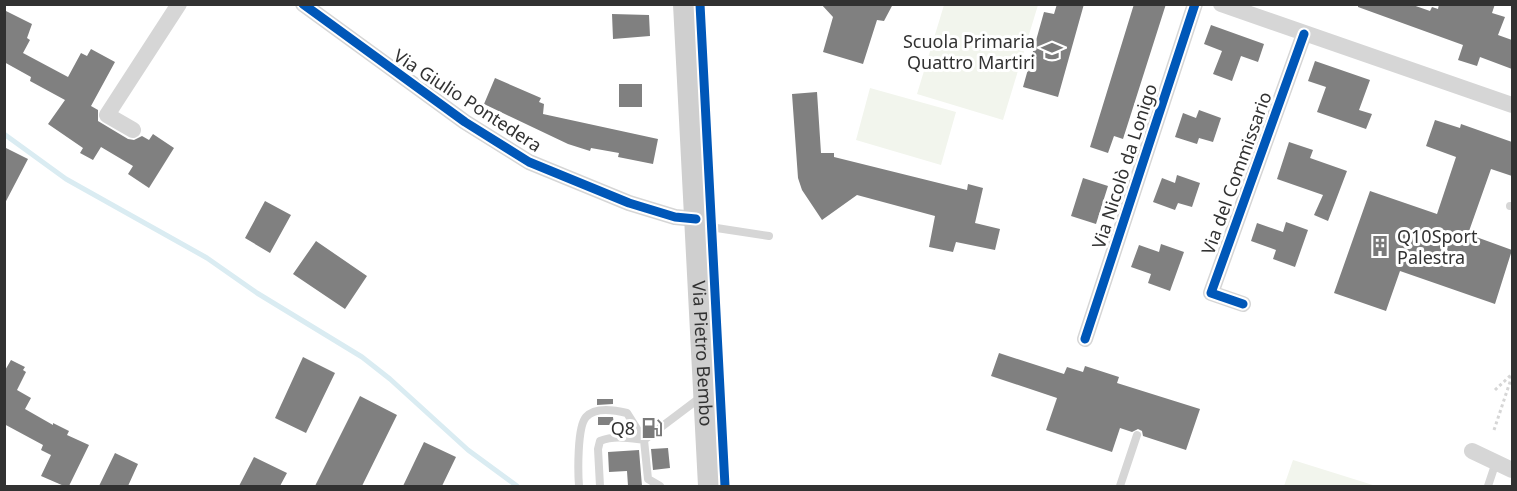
<svg xmlns="http://www.w3.org/2000/svg" width="1517" height="491" viewBox="0 0 1517 491" font-family="'Noto Sans',sans-serif">
<style>
.green{fill:#f2f5ed}
.lines{fill:none;stroke-linecap:round;stroke-linejoin:round}
.stream{stroke:#daecf2;stroke-width:5}
.building{fill:#808080}
.path{stroke:#d6d6d6;stroke-width:3;stroke-dasharray:3 3;stroke-linecap:butt}
.lane{stroke:#d6d6d6;stroke-width:8}
.street{stroke:#d6d6d6;stroke-width:16}
.secondary{stroke:#cfcfcf;stroke-width:24}
.cycleway-casing{stroke:#fff;stroke-width:13}
.cycleway{stroke:#0057b8;stroke-width:9}
.labels{text-anchor:middle;dominant-baseline:central;stroke-width:6;stroke-linejoin:round;paint-order:stroke}
.poi-label{font-size:18px;fill:#323232;stroke:#fff;text-anchor:end}
.street-label{font-size:18px;fill:#323232;stroke:#fff}
</style>
<rect width="100%" height="100%" fill="#fff"/>
<path class="green" d="M944 5H1038L1003 120 917 94Z
M870 88 956 112 941 165 856 140Z
M1293 460 1376 486H1284Z"/>
<g class="lines">
<path class="stream" d="M4 134 66 179 207 258 257 293 362 357 390 379 468 450 517 486"/>
</g>
<path class="building" d="M821 4H893L884 21 877 20 863 64 823 52 833 17Z
M1057 4H1084L1058 97 1023 87 1044 12 1054 14Z
M1134 4H1166L1123 139 1114 136 1108 153 1090 147Z
M1358 4H1410L1430 11 1432 7 1438 9 1439 4H1495L1492 13 1505 17 1498 35 1512 40V69L1480 57 1477 66 1458 60 1463 45 1358 7Z
M4 10 32 24 27 38 30 40 23 53 68 77 81 53 87 56 91 49 115 62 91 106 98 110V121L128 139 134 140 142 136 149 140 153 134 174 148 149 188 128 174 133 166 101 147 93 160 80 153 83 148 48 124 65 100 30 81 31 77 4 62Z
M612 14 649 15 650 36 613 39Z
M1211 25 1264 44 1258 62 1241 56 1232 81 1213 74 1222 51 1204 44Z
M1315 61 1370 80 1359 110 1372 114 1366 129 1317 112 1326 87 1308 81Z
M495 78 541 98 539 102 544 104 543 114 658 139 653 164 618 157 619 153 591 148 590 151 568 144 484 104Z
M619 84H642V107H619Z
M817 92 821 153H834V157L967 190 968 184 983 188 975 223 1000 229 995 250 956 242 953 252 929 247 935 216 857 195 822 220 802 190 798 178 792 94Z
M1199 110 1221 118 1213 142 1199 138 1197 144 1175 137 1183 113 1196 118Z
M1435 120 1460 128 1461 124 1512 142V176L1491 169 1468 234 1512 250 1495 304 1400 271 1386 311 1334 293 1370 191 1437 214 1456 157 1426 146Z
M1289 142 1313 150 1310 158 1347 171 1328 221 1314 215 1323 195 1277 179Z
M4 147 28 159 4 205Z
M1177 175 1200 183 1192 207 1178 203 1175 210 1153 202 1162 178 1175 183Z
M1083 178 1108 186 1096 224 1071 216Z
M265 201 291 215 270 253 245 238Z
M1286 222 1308 230 1295 267 1273 259 1276 250 1251 241 1257 223 1283 232Z
M316 241 367 276 345 309 293 274Z
M1161 244 1184 252 1170 291 1148 283 1151 274 1131 267 1139 245 1159 252Z
M999 353 1064 374 1067 367 1083 372 1085 366 1119 377 1117 383 1200 409 1186 450 1143 436 1142 431 1138 429 1132 432 1120 428 1112 452 1046 430 1057 398 991 376Z
M303 357 335 373 306 433 275 418Z
M11 360 25 367 23 370 26 372 17 390 31 398 25 409 53 425V423L69 431 67 435 89 445 69 486H64L41 476 51 455 41 450 43 445 4 424V372Z
M360 396 397 415 362 486H315Z
M597 399H613V404L597 405Z
M598 417H613L614 425H598Z
M424 442 456 457 442 486H403Z
M668 448 670 468 653 470 651 449Z
M639 450 642 486H628L627 471 609 472 608 452Z
M115 453 138 464 128 486H99Z
M254 457 287 473 280 486H239Z"/>
<g class="lines">
<path class="path" d="M1495 390 1511 375
M1494 430 1512 376"/>
<path class="lane" d="M1510 206H1512
M699 221 710 227 769 236
M579 486C578 473 577 427 586 417 595 407 615 410 627 413L644 440
M600 486 598 449 600 441C614 435 629 438 644 440
M660 486 648 479 644 440 701 397
M1120 486 1137 435
M1488 486 1496 462"/>
<path class="street" d="M303 4 465 122 529 162 629 203 675 217 696 219
M1221 4 1512 105
M133 130 107 115 179 4
M1243 304 1211 293 1304 34
M1085 339 1195 4
M1472 451 1512 470"/>
<path class="secondary" id="s1" d="M685 4 710 486"/>
<defs>
<path id="cycleway" d="M303 4 465 122 529 162 629 203 675 217 696 219
M700 4 725 486
M1243 304 1211 293 1304 34
M1085 339 1195 4"/>
</defs>
<use href="#cycleway" class="cycleway-casing"/>
<use href="#cycleway" class="cycleway"/>
</g>
<defs>
<symbol id="school-bare" viewBox="-9 -9 18 18"><path d="M0-5L7-2L0 1L-7-2ZM-4 1L0 2.5L4 1V4Q0 6-4 4Z" fill="#7a7a7a" stroke="#fff" stroke-width="2.5" paint-order="stroke"/></symbol>
<symbol id="building-bare" viewBox="-9 -9 18 18"><path d="M-4-6H4V6H1V3H-1V6H-4ZM-2.5-4.3h1.7v1.8h-1.7ZM.8-4.3h1.7v1.8H.8ZM-2.5-1h1.7V.8h-1.7ZM.8-1h1.7V.8H.8Z" fill="#7a7a7a" stroke="#fff" stroke-width="2.5" paint-order="stroke"/></symbol>
<symbol id="fuel-bare" viewBox="-9 -9 18 18"><path d="M-5.5-6h7V0h2V4h1.3V-2.5L3-4.5l.8-.8L6-3V5H2.5V1h-1V6h-7ZM-4.2-4.7v3.2H.2V-4.7Z" fill="#7a7a7a" stroke="#fff" stroke-width="2.5" paint-order="stroke"/></symbol>
</defs>
<g fill-rule="evenodd">
<use href="#school-bare" x="1037" y="36" width="30" height="30"/>
<use href="#building-bare" x="1365" y="231" width="30" height="30"/>
<use href="#fuel-bare" x="637" y="413" width="30" height="30"/>
</g>
<g class="labels">
<g class="poi-label">
<text x="1035" y="41">Scuola Primaria<tspan x="1035" dy="21">Quattro Martiri</tspan></text>
<text x="1397" y="236" text-anchor="start">Q10Sport<tspan x="1397" dy="21">Palestra</tspan></text>
<text x="635" y="428">Q8</text>
</g>
<g class="street-label">
<text transform="translate(468 100) rotate(33)">Via Giulio Pontedera</text>
<text transform="translate(1124 166) rotate(-72)">Via Nicolò da Lonigo</text>
<text transform="translate(1236 173) rotate(-70)">Via del Commissario</text>
<text stroke="none"><textPath href="#s1" startOffset="350">Via Pietro Bembo</textPath></text>
</g>
</g>
<rect width="1517" height="491" fill="none" stroke="#323232" stroke-width="12"/>
</svg>
